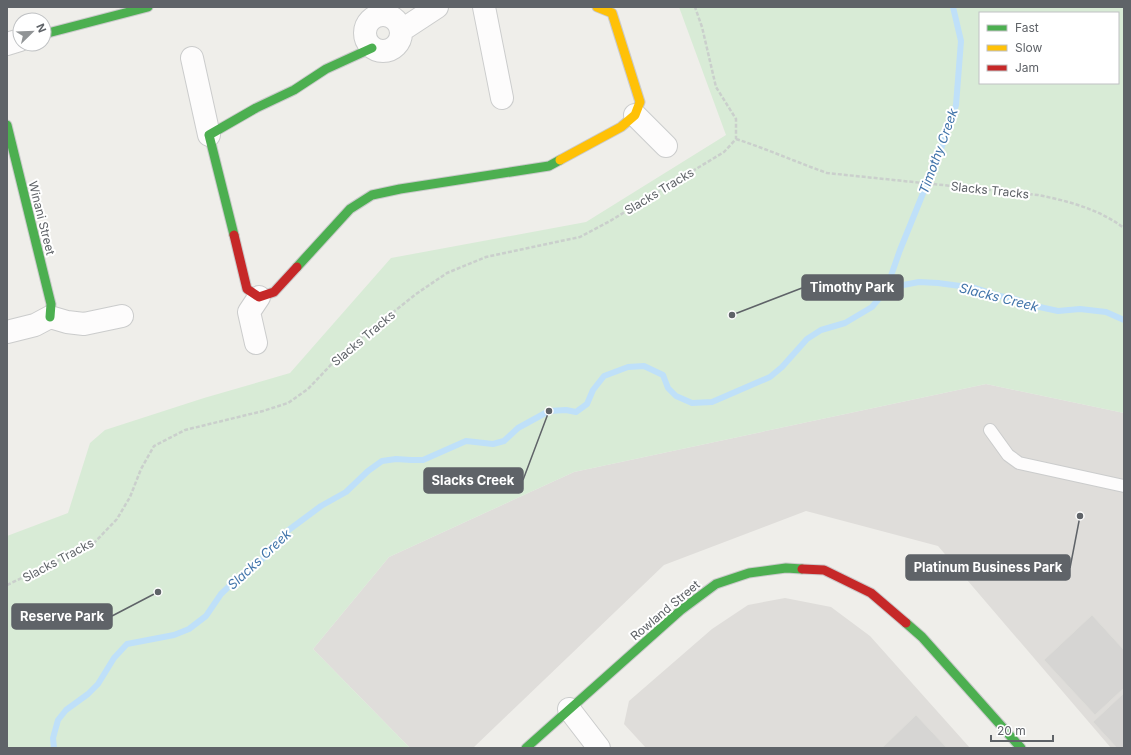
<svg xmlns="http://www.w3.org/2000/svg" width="1131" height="755" viewBox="0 0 1131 755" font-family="Inter,sans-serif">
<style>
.industrial{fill:#dfddda}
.green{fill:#d8ebd6;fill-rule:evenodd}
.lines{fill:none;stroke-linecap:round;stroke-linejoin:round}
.stream{stroke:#bfe0f9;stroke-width:6}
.building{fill:#d6d5d3;stroke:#deddd9}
.lane-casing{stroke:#cbcccc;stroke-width:14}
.street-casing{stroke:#cbcccc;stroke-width:24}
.fast-casing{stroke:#cacacb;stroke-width:11}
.slow-casing{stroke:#cacacb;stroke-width:11}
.jam-casing{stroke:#cacacb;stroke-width:11}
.path{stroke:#cacfcc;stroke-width:2.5;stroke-dasharray:4 2;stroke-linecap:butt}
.lane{stroke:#fdfcfc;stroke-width:12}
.street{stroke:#fdfcfc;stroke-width:22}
.fast{stroke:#4caf50;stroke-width:9}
.slow{stroke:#ffc107;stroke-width:9}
.jam{stroke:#c62828;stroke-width:9}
.labels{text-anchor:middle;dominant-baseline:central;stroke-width:4;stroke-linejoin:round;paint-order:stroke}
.street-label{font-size:12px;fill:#5f6368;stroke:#fff}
.water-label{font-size:13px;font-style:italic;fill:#4174aa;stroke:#fff}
.leader{fill:none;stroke:#5f6368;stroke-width:1.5}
.callout-dot{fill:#5f6368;stroke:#fff;stroke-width:1.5}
.callout{fill:#5f6368;stroke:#5f6368;stroke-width:1.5}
.callout-label{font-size:13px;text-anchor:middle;font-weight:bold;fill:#fff}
</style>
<rect width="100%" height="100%" fill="#efeeea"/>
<path class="industrial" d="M986 384 1124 413V748H1111L938 546 806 511 664 565 473 748H410L313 649 389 557 574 472Z
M785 598 831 607 870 636 970 748H646L624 724 629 701 712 629 748 605Z"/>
<path class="green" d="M679 7H1124V413L986 384 574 472 389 557 313 649 410 748H7V536L68 513 90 443 105 430 204 398 290 373 391 258 586 222 726 135ZM980 13H1118V83H980Z"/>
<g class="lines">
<path class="stream" d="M886 290 900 250 941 149 956 105 961 41 953 7
M54 748 53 738 58 720 66 710 88 694 98 684 114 658 127 644 174 635 189 629 206 616 221 594 239 577 266 556 278 540 286 532 321 506 346 492 368 471 382 461 396 459 411 460H423L466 441 493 444 504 441 518 428 549 411 566 410 576 412 587 404 593 390 604 376 628 367 644 366 663 375 668 388 676 396 692 403 712 402 770 377 782 367 807 339 821 330 845 323 872 307 886 290 898 286 919 282 938 283 975 288 1000 296 1015 299 1035 306 1058 311 1080 309 1106 312 1124 320"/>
</g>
<path class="building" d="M1092 615 1124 650V688L1095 715 1044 660Z
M1124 693V748H1117L1093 722Z
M916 715 947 748H882Z"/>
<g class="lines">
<defs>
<path id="lane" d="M990 430 1008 455 1019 463 1124 486"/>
<path id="street" d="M484 7 502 98
M365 33a18 18 0 1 1 36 0a18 18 0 1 1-36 0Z
M402 30 437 7
M7 44 20 40
M192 58 209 135
M635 115 666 146
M7 332 35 325 50 317 67 322 84 324 122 316
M256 343 249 312 259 297
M569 709 599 748"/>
<path id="fast" d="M44 34 148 7
M7 125 51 304 50 317
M234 235 209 135 256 108 294 90 326 69 372 48
M297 267 350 209 372 195 400 189 549 166 560 160
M906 623 922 637 1021 748
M526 748 681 610 716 584 749 573 786 568 802 569"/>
<path id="slow" d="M560 160 621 127 635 115 640 102 612 13 597 7"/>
<path id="jam" d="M234 235 247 289 259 297 274 292 297 267
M802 569 824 570 871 593 906 623"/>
</defs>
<use href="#lane" class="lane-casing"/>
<use href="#street" class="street-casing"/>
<use href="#fast" class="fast-casing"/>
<use href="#slow" class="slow-casing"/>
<use href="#jam" class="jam-casing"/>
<path class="path" d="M736 139C767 149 796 162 827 173L1038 195C1068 201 1099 209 1124 228
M7 585 93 544 117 519 130 497 141 469 154 446 185 430 263 411 288 403 308 389 343 352 416 294 447 273 486 257 580 237 610 221 724 152 736 139V119L716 87 702 27 695 7"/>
<use href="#lane" class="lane"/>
<use href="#street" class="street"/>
<use href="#fast" class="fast"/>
<use href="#slow" class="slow"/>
<use href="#jam" class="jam"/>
</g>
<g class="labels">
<g class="street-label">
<text transform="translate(990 190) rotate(6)">Slacks Tracks</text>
<text transform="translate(659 191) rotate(-31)">Slacks Tracks</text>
<text transform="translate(42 218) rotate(76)">Winani Street</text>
<text transform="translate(363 338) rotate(-40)">Slacks Tracks</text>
<text transform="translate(58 560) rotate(-28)">Slacks Tracks</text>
<text transform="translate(665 610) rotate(-40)">Rowland Street</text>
</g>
<g class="water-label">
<text transform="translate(938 151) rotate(-70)">Timothy Creek</text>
<text transform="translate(999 297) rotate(14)">Slacks Creek</text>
<text transform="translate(259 559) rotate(-43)">Slacks Creek</text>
</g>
</g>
<path class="leader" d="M732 315L802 288M549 411L523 480M1080 516L1070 568M158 592L112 616"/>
<g class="callout-dot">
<circle cx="732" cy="315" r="4"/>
<circle cx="549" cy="411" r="4"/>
<circle cx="1080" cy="516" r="4"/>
<circle cx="158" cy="592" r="4"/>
</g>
<g class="callout">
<rect x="802" y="275" width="101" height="25" rx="4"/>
<rect x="424" y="468" width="99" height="25" rx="4"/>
<rect x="906" y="555" width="164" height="25" rx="4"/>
<rect x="12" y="604" width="100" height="25" rx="4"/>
</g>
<g class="callout-label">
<text x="852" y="292">Timothy Park</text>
<text x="473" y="485">Slacks Creek</text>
<text x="988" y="572">Platinum Business Park</text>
<text x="62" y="621">Reserve Park</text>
</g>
<rect width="1131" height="755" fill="none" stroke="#5f6368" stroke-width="16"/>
<rect x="979" y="12" width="140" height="72" fill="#ffffff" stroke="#bfc1c3"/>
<rect x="987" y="25" width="20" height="6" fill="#4caf50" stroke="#bfc1c3"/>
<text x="1015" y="32" font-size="12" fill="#5f6368">Fast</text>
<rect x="987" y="45" width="20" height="6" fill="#ffc107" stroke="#bfc1c3"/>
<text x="1015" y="52" font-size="12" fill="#5f6368">Slow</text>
<rect x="987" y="65" width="20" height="6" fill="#c62828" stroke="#bfc1c3"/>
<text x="1015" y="72" font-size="12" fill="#5f6368">Jam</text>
<g transform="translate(32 32) rotate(67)"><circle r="19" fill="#ffffff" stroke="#bfc1c3"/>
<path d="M0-3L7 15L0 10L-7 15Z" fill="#919496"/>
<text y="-6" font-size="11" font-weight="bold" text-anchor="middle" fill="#5f6368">N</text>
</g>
<path d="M991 735v6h62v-6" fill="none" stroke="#5f6368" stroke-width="2"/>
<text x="997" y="735" font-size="12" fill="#5f6368" stroke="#ffffff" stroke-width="3" paint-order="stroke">20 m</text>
</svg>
